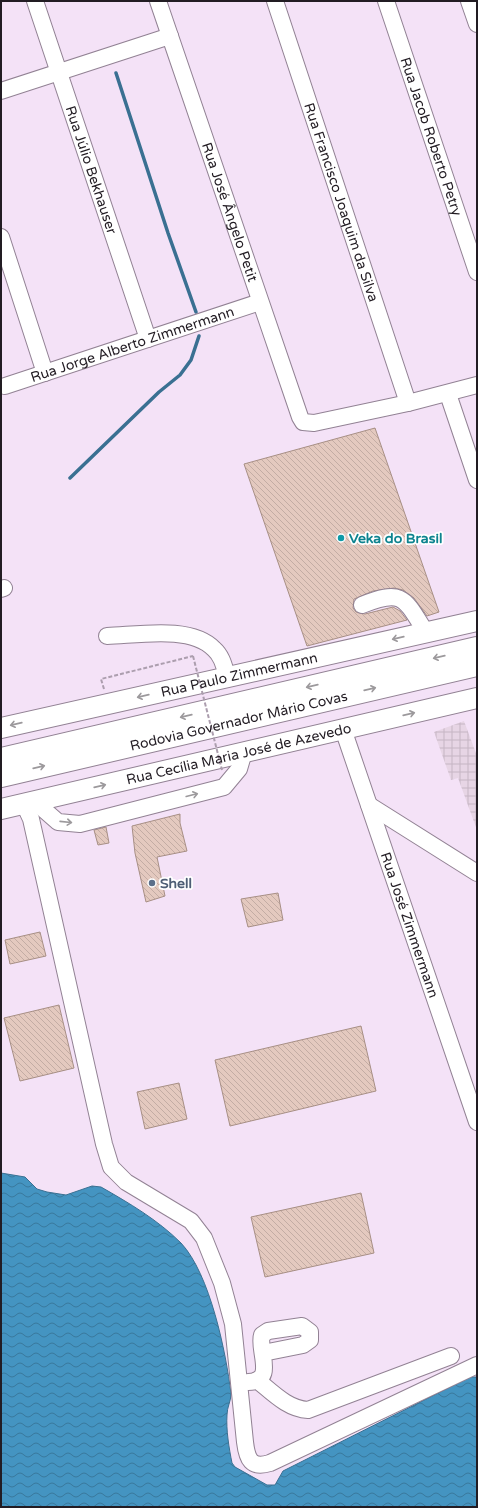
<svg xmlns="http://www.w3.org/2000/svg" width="478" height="1508" viewBox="0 0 478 1508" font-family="'Varela Round',sans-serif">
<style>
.industrial{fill:url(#industrial-grid)}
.water{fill:url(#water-waves);stroke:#3a7092}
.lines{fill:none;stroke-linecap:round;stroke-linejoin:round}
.stream{stroke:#3a7092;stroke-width:3.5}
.building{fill:url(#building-back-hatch);stroke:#a78f85}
.minor-casing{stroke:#928294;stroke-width:18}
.major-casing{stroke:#928294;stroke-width:22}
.highway-casing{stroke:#928294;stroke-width:24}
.path{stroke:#ac9eae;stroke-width:2;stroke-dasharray:4 2;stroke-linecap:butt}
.minor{stroke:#fff;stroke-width:16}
.major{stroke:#fff;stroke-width:20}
.highway{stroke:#fff;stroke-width:22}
.path-bridge{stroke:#ac9eae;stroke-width:2;stroke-dasharray:4 2;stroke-linecap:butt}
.oneway{stroke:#9c999c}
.culture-dot{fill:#0f9aa8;stroke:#fff;stroke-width:1.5}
.service-dot{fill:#5c6f8a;stroke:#fff;stroke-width:1.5}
.labels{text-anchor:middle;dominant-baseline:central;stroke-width:3.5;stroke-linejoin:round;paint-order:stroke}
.street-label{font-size:14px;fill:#221c23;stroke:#fff}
.culture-label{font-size:14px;font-weight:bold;fill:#0d838f;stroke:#fff;text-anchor:start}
.service-label{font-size:14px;font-weight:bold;fill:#4e5e75;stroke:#fff;text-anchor:start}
</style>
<defs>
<pattern id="industrial-grid" width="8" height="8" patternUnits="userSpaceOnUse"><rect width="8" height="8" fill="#e7d5e5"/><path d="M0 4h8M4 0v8" fill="none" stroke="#c6b6c4"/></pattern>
<pattern id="water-waves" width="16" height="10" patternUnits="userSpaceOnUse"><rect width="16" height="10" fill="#4494c1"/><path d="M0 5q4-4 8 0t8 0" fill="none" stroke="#38789c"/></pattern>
<pattern id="building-back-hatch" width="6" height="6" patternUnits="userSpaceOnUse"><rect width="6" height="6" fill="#e4c9bf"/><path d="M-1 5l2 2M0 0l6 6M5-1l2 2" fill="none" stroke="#c3aca4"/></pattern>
</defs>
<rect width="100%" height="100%" fill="#f4e2f7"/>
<path class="industrial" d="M464 721 477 756V830L458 778 451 780 434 732Z"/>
<path class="water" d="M1 1173 25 1177 37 1189 47 1192 66 1195 92 1186 101 1187C129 1203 158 1220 181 1243 210 1274 226 1352 231 1394 231 1401 227 1407 227 1415 226 1430 229 1448 232 1463L235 1467 267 1485H275L283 1471 464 1380 470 1377H477V1507H1Z"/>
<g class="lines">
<path class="stream" d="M116 73 168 233 196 312
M70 478 159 392 180 375 191 360 199 336"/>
</g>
<path class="building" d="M375 428 439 612 427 616 414 598 403 590 394 588 373 591 354 599 353 608 356 612 365 614 393 607 400 611 407 620 307 646 244 464Z
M180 814V823L187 851 157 857 165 896 146 902 135 853 132 826Z
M106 827 109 843 98 845 94 830Z
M278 893 283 920 248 927 241 899Z
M40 932 46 956 10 964 5 940Z
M59 1005 74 1068 20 1081 4 1018Z
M361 1026 376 1091 230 1126 215 1060Z
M179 1083 187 1119 145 1129 137 1092Z
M361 1193 374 1253 265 1277 251 1217Z"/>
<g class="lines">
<defs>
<g id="minor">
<path id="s1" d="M35 1 148 339"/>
<path id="s2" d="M158 1 300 417 303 422 314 423 408 403 477 385"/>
<path id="s3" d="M275 1 408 403"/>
<path id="s4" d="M386 1 477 272"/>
<path d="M469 1 477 24"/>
<path d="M1 91 170 36"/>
<path d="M1 237 45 373"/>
<path id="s5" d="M5 386 260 302"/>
<path d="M448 394 477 480"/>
<path d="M1 589 4 588"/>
<path d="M362 605C402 589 404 597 425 631"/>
<path d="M107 636C138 635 191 625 214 649 222 656 224 666 227 676"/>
<path id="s6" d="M343 729 477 1122"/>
<path d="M34 801 58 822 80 824 224 787 239 769 244 752"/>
<path d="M24 804 31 819 104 1144 111 1167 126 1182 191 1221 204 1238 222 1283 233 1324 245 1442C247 1459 251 1469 270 1463L477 1365"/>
<path d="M369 805 477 873"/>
<path d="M257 1380C273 1393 288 1409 308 1410L451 1356"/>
<path d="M248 1382C277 1382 257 1349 262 1335L268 1331 302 1326 310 1332V1340L303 1345 263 1353"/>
</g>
<g id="major">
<path id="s7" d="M1 728 477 621"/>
<path id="s8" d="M1 809 477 698"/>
</g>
<g id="highway">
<path d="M1 759 477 648"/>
<path id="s9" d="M1 776 477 665"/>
</g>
</defs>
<use href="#minor" class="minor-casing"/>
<use href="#major" class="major-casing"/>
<use href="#highway" class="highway-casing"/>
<path class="path" d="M104 689 101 679 193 656"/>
<use href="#minor" class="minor"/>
<use href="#major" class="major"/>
<use href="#highway" class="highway"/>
<path class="path-bridge" d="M193 656 222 770"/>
</g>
<defs><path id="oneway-shaft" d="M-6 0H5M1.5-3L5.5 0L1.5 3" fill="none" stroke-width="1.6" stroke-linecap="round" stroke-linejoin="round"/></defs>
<g class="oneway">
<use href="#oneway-shaft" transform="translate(398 638) rotate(167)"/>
<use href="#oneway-shaft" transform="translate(439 657) rotate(167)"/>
<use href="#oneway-shaft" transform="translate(312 686) rotate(167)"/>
<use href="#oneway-shaft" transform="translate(370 689) rotate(-13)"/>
<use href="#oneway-shaft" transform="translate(143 696) rotate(167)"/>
<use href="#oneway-shaft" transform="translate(409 714) rotate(-13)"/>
<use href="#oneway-shaft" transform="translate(186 716) rotate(167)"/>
<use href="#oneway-shaft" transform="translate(16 724) rotate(167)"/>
<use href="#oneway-shaft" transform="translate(39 767) rotate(-13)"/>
<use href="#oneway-shaft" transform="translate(100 786) rotate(-13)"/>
<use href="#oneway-shaft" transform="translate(192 795) rotate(-14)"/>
<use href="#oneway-shaft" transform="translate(66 822) rotate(6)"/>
</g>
<circle class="culture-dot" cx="341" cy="538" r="4"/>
<circle class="service-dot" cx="152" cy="883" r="4"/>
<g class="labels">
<g class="street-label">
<text stroke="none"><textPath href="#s4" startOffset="143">Rua Jacob Roberto Petry</textPath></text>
<text stroke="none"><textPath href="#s1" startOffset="178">Rua Júlio Bekhauser</textPath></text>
<text stroke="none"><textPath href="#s3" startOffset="212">Rua Francisco Joaquim da Silva</textPath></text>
<text stroke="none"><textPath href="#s2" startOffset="223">Rua José Ângelo Petit</textPath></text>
<text stroke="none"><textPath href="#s5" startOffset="134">Rua Jorge Alberto Zimmermann</textPath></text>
<text stroke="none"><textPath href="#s7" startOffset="244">Rua Paulo Zimmermann</textPath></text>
<text stroke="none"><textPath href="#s9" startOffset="244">Rodovia Governador Mário Covas</textPath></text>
<text stroke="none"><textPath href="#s8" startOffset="244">Rua Cecília Maria José de Azevedo</textPath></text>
<text stroke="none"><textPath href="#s6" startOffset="207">Rua José Zimmermann</textPath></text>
</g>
<g class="culture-label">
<text x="349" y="538">Veka do Brasil</text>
</g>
<g class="service-label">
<text x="160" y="883">Shell</text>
</g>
</g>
<rect width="478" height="1508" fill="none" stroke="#221c23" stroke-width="4"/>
</svg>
